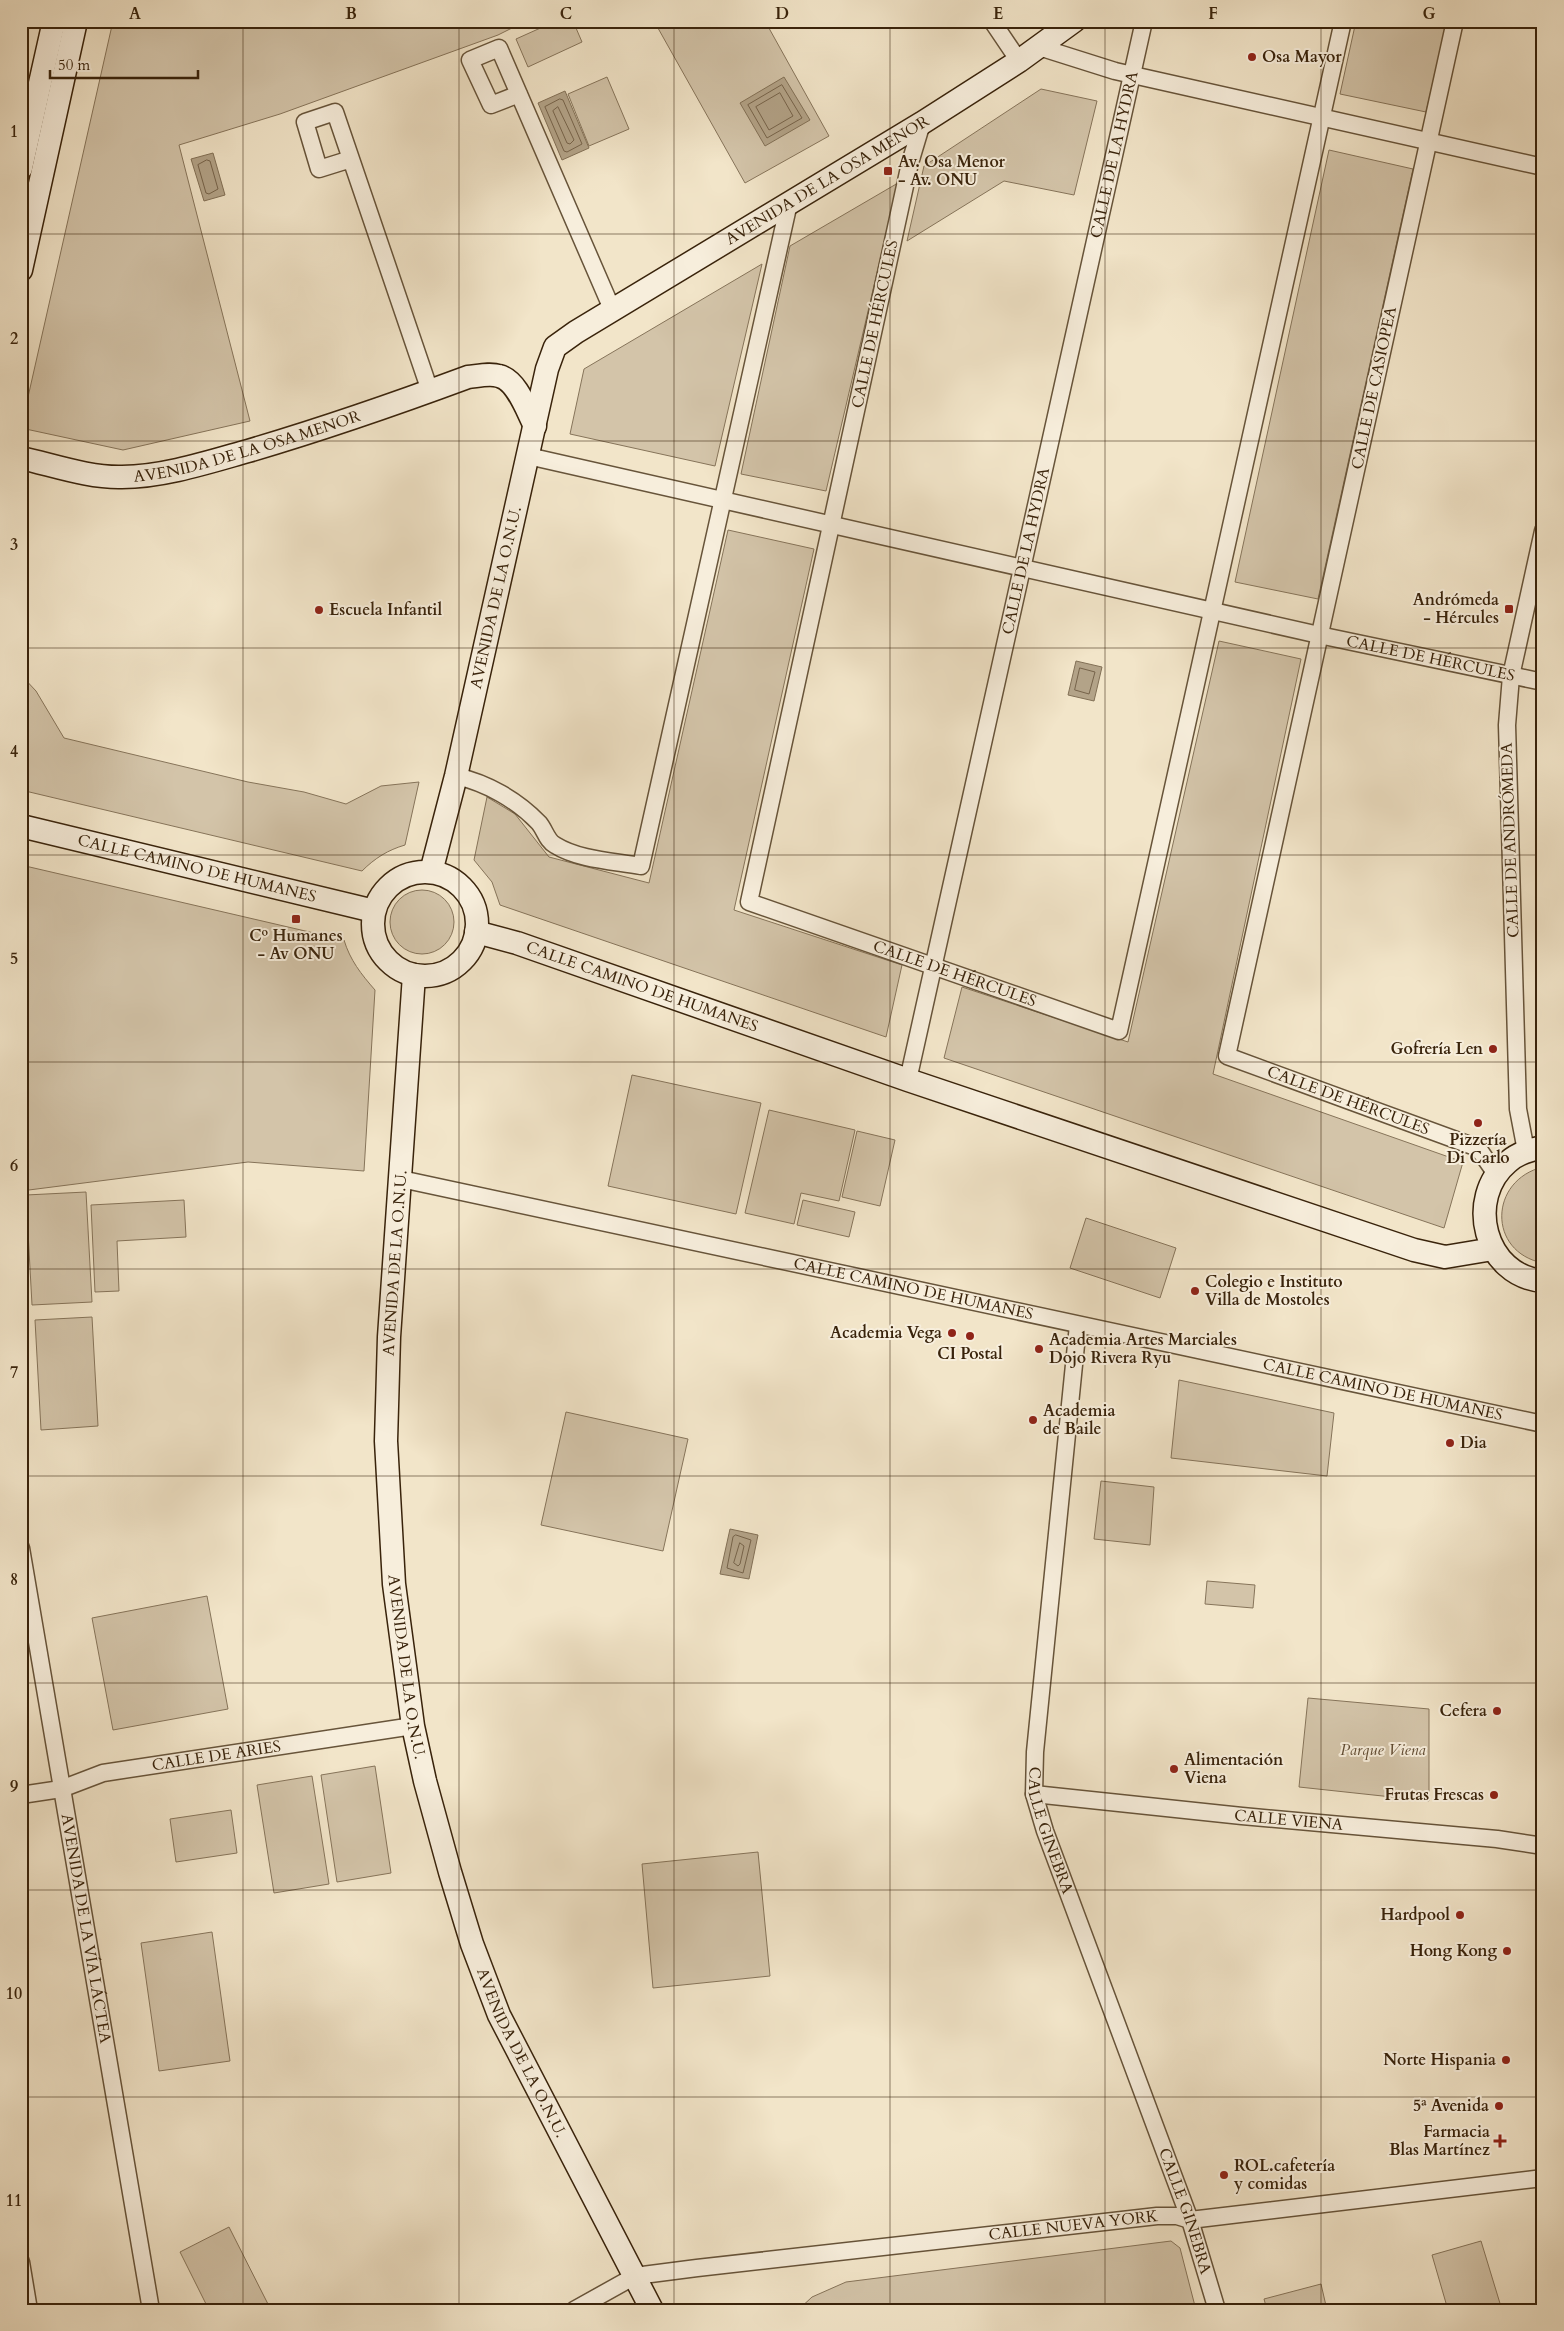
<svg xmlns="http://www.w3.org/2000/svg" width="1564" height="2331" viewBox="0 0 1564 2331" font-family="Cardo,serif">
<style>
.green{fill:#d3c4a9;stroke:#86745a}
.water{fill:#b3a388;stroke:#827056}
.lines{fill:none;stroke-linecap:round;stroke-linejoin:round}
.shore{stroke:#76634a;stroke-width:1}
.street-casing{stroke:#67543a;stroke-width:19}
.secondary-casing{stroke:#39230b;stroke-width:25}
.street{stroke:#f7eedc;stroke-width:16}
.secondary{stroke:#f7eedc;stroke-width:22}
.grid{fill:none;stroke:#39230b;stroke-width:1;stroke-opacity:0.55}
.poi-dot{fill:#8f2418;stroke:#f7eedc;stroke-width:2}
.labels{text-anchor:middle;dominant-baseline:central;stroke-width:4;stroke-linejoin:round;paint-order:stroke}
.poi-label{font-size:16px;font-weight:bold;fill:#39230b;stroke:#f7eedc;text-anchor:end}
.street-label{font-size:16px;fill:#39230b;stroke:#f7eedc}
.park-label{font-size:16px;font-style:italic;fill:#604b32;stroke:#f7eedc}
.neatline{fill:none;stroke:#39230b;stroke-width:2}
.grid-label{font-size:16px;text-anchor:middle;font-weight:bold;fill:#39230b}
</style>
<rect width="100%" height="100%" fill="#f2e5c9"/>
<filter id="stains"><feTurbulence type="fractalNoise" baseFrequency=".004" numOctaves="4"/><feColorMatrix values="0 0 0 0 .2 0 0 0 0 .09 0 0 0 0 .02 0 0 0 .5 -.17"/></filter>
<radialGradient id="worn" r=".72"><stop offset=".6" stop-color="#630" stop-opacity="0"/><stop offset="1" stop-color="#630" stop-opacity=".3"/></radialGradient>
<path class="green" d="M113 21H526L498 35 280 114 179 145 250 421 123 450 21 428Z
M556 21H573L582 42 528 67 516 39Z
M654 21H765L829 136 745 183Z
M1356 21H1447L1426 112 1340 94Z
M607 77 629 129 589 146 568 94Z
M1041 89 1097 101 1074 195 1004 181 907 241 924 166Z
M1329 150 1413 169 1318 599 1235 582Z
M898 183 826 491 741 474 790 246Z
M762 264 715 466 570 434 584 369Z
M728 530 814 549 734 910 902 965 886 1037 500 905 492 882 474 860 487 797 515 814 549 857 649 883Z
M1219 641 1301 659 1213 1074 1463 1162 1444 1228 944 1058 962 987 1128 1042Z
M21 675 36 691 64 738 248 782 304 792 346 804 381 786 419 782 405 845C388 850 375 858 362 871L21 790Z
M21 865 344 940C350 960 361 974 375 990L364 1171 248 1162 21 1191Z
M390 922a32 32 0 1 1 64 0a32 32 0 1 1-64 0Z
M632 1075 761 1103 736 1214 608 1186Z
M769 1110 855 1130 839 1201 801 1193 794 1224 745 1213Z
M857 1131 895 1140 880 1206 842 1197Z
M1543 1167V1263C1487 1252 1489 1180 1543 1167Z
M86 1192 92 1302 32 1305 26 1195Z
M184 1200 186 1237 117 1241 119 1291 95 1292 91 1205Z
M803 1200 855 1212 849 1237 797 1225Z
M1086 1218 1176 1248 1160 1298 1070 1268Z
M92 1317 98 1426 41 1430 35 1320Z
M1179 1380 1334 1413 1327 1476 1171 1458Z
M566 1412 688 1439 663 1551 541 1525Z
M1101 1481 1154 1487 1150 1545 1094 1539Z
M1207 1581 1255 1585 1253 1608 1205 1604Z
M207 1596 228 1709 113 1730 92 1618Z
M1308 1698 1429 1709V1801L1299 1787Z
M375 1766 391 1873 337 1882 321 1775Z
M312 1776 329 1884 274 1893 257 1785Z
M231 1810 237 1853 176 1862 170 1819Z
M758 1852 770 1976 653 1988 642 1864Z
M212 1932 230 2061 159 2071 141 1943Z
M229 2227 271 2310H209L180 2252Z
M1171 2241 1180 2248 1196 2310H798L812 2297 846 2282Z
M1481 2241 1502 2310H1448L1432 2255Z
M1321 2284 1327 2310H1267L1264 2299Z"/>
<path class="water" d="M784 77 810 120 765 146 740 103Z
M565 91 589 148 562 160 538 103Z
M213 153 225 195 204 201 191 159Z
M1076 661 1102 667 1094 701 1068 695Z
M730 1529 758 1535 749 1579 720 1574Z"/>
<g class="lines">
<path class="shore" d="M782 85 802 118 767 138 748 105Z
M780 93 793 116 769 130 756 107Z
M560 99 563 100 582 144 567 152 564 151 545 107Z
M558 107 574 140 570 144 567 143 553 111Z
M207 160 210 161 218 189 209 194 206 193 198 165Z
M1080 668 1095 672 1089 694 1075 690Z
M736 1535 751 1540 743 1573 727 1568 733 1537Z
M740 1543 744 1546 740 1564 738 1566 734 1563Z"/>
<defs>
<g id="street">
<path d="M992 21 1019 61"/>
<path id="s1" d="M1455 21 1227 1056 1478 1148 1496 1174"/>
<path d="M1039 47 1115 71 1543 167"/>
<path d="M519 94 491 105 470 60 499 48 612 309"/>
<path id="s2" d="M922 123 910 163 749 902 1119 1031 1343 21"/>
<path d="M351 159 319 169 305 122 335 112 430 391"/>
<path id="s3" d="M528 456 1319 635 1543 682"/>
<path d="M456 776C487 783 517 800 539 823 545 830 547 841 555 845 579 860 613 861 641 866L789 203"/>
<path id="s4" d="M908 1080 1144 21"/>
<path d="M1526 1151 1518 1109 1507 725 1511 676 1543 531"/>
<path id="s5" d="M401 1179 1543 1424"/>
<path id="s6" d="M1078 1325 1035 1752 1034 1794 1045 1831 1190 2220 1217 2310"/>
<path id="s7" d="M21 1548 151 2310"/>
<path id="s8" d="M1034 1794 1242 1816 1497 1839 1543 1846"/>
<path id="s9" d="M21 1795 61 1789 103 1773 413 1726"/>
<path d="M21 2262 29 2310"/>
<path id="s10" d="M574 2310 635 2276 697 2268 1157 2216H1177L1190 2220 1543 2178"/>
</g>
<g id="secondary">
<path d="M21 168 54 21"/>
<path d="M21 270 76 21"/>
<path id="s11" d="M21 458C53 465 89 478 122 477 163 477 209 462 248 451 323 429 395 404 468 377 478 376 490 373 499 376 517 380 527 411 535 426"/>
<path id="s12" d="M21 826 374 911"/>
<circle cx="425" cy="924" r="52"/>
<path id="s13" d="M431 872 456 776 547 369 555 347 576 332 922 123 1019 61 1074 21"/>
<path id="s14" d="M476 932 517 943 908 1080 1414 1250 1445 1257 1493 1249"/>
<path id="s15" d="M414 975 389 1337 386 1441 394 1584 413 1726 425 1781 450 1872 472 1944 499 2015 652 2310"/>
<path d="M1543 1147C1530 1150 1518 1153 1508 1162 1465 1198 1484 1276 1543 1281"/>
</g>
</defs>
<use href="#street" class="street-casing"/>
<use href="#secondary" class="secondary-casing"/>
<use href="#street" class="street"/>
<use href="#secondary" class="secondary"/>
</g>
<path class="grid" d="M243 21V2310M459 21V2310M674 21V2310M890 21V2310M1105 21V2310M1321 21V2310M21 234H1543M21 441H1543M21 648H1543M21 855H1543M21 1062H1543M21 1269H1543M21 1476H1543M21 1683H1543M21 1890H1543M21 2097H1543"/>
<g class="poi-dot">
<circle cx="1252" cy="57" r="5"/>
<rect x="883" y="166" width="10" height="10" rx="2.5"/>
<rect x="1504" y="604" width="10" height="10" rx="2.5"/>
<circle cx="319" cy="610" r="5"/>
<rect x="291" y="914" width="10" height="10" rx="2.5"/>
<circle cx="1493" cy="1049" r="5"/>
<circle cx="1478" cy="1123" r="5"/>
<circle cx="1195" cy="1291" r="5"/>
<circle cx="952" cy="1333" r="5"/>
<circle cx="970" cy="1336" r="5"/>
<circle cx="1039" cy="1349" r="5"/>
<circle cx="1033" cy="1420" r="5"/>
<circle cx="1450" cy="1443" r="5"/>
<circle cx="1497" cy="1711" r="5"/>
<circle cx="1174" cy="1769" r="5"/>
<circle cx="1494" cy="1795" r="5"/>
<circle cx="1460" cy="1915" r="5"/>
<circle cx="1507" cy="1951" r="5"/>
<circle cx="1506" cy="2060" r="5"/>
<circle cx="1499" cy="2106" r="5"/>
<path d="M1497.5 2133.5h5v5h5v5h-5v5h-5v-5h-5v-5h5z"/>
<circle cx="1224" cy="2175" r="5"/>
</g>
<g class="labels">
<g class="poi-label">
<text x="1262" y="57" text-anchor="start">Osa Mayor</text>
<text x="898" y="162" text-anchor="start">Av. Osa Menor<tspan x="898" dy="18">- Av. ONU</tspan></text>
<text x="1499" y="600">Andrómeda<tspan x="1499" dy="18">- Hércules</tspan></text>
<text x="329" y="610" text-anchor="start">Escuela Infantil</text>
<text x="296" y="936" text-anchor="middle">Cº Humanes<tspan x="296" dy="18">- Av ONU</tspan></text>
<text x="1483" y="1049">Gofrería Len</text>
<text x="1478" y="1140" text-anchor="middle">Pizzería<tspan x="1478" dy="18">Di Carlo</tspan></text>
<text x="1205" y="1282" text-anchor="start">Colegio e Instituto<tspan x="1205" dy="18">Villa de Mostoles</tspan></text>
<text x="942" y="1333">Academia Vega</text>
<text x="1049" y="1340" text-anchor="start">Academia Artes Marciales<tspan x="1049" dy="18">Dojo Rivera Ryu</tspan></text>
<text x="970" y="1354" text-anchor="middle">CI Postal</text>
<text x="1043" y="1411" text-anchor="start">Academia<tspan x="1043" dy="18">de Baile</tspan></text>
<text x="1460" y="1443" text-anchor="start">Dia</text>
<text x="1487" y="1711">Cefera</text>
<text x="1184" y="1760" text-anchor="start">Alimentación<tspan x="1184" dy="18">Viena</tspan></text>
<text x="1484" y="1795">Frutas Frescas</text>
<text x="1450" y="1915">Hardpool</text>
<text x="1497" y="1951">Hong Kong</text>
<text x="1496" y="2060">Norte Hispania</text>
<text x="1489" y="2106">5ª Avenida</text>
<text x="1490" y="2132">Farmacia<tspan x="1490" dy="18">Blas Martínez</tspan></text>
<text x="1234" y="2166" text-anchor="start">ROL.cafetería<tspan x="1234" dy="18">y comidas</tspan></text>
</g>
<g class="street-label">
<text stroke="none"><textPath href="#s4" startOffset="948">CALLE DE LA HYDRA</textPath></text>
<text stroke="none"><textPath href="#s13" startOffset="859">AVENIDA DE LA OSA MENOR</textPath></text>
<text transform="translate(875 324) rotate(-78)">CALLE DE HÉRCULES</text>
<text transform="translate(1374 388) rotate(-78)">CALLE DE CASIOPEA</text>
<text stroke="none"><textPath href="#s11" startOffset="232">AVENIDA DE LA OSA MENOR</textPath></text>
<text stroke="none"><textPath href="#s4" startOffset="542">CALLE DE LA HYDRA</textPath></text>
<text stroke="none"><textPath href="#s13" startOffset="282">AVENIDA DE LA O.N.U.</textPath></text>
<text stroke="none"><textPath href="#s3" startOffset="925">CALLE DE HÉRCULES</textPath></text>
<text transform="translate(1510 840) rotate(-92)">CALLE DE ANDRÓMEDA</text>
<text stroke="none"><textPath href="#s12" startOffset="181">CALLE CAMINO DE HUMANES</textPath></text>
<text stroke="none"><textPath href="#s2" startOffset="1016">CALLE DE HÉRCULES</textPath></text>
<text stroke="none"><textPath href="#s14" startOffset="175">CALLE CAMINO DE HUMANES</textPath></text>
<text stroke="none"><textPath href="#s1" startOffset="1189">CALLE DE HÉRCULES</textPath></text>
<text transform="translate(395 1263) rotate(-86)">AVENIDA DE LA O.N.U.</text>
<text stroke="none"><textPath href="#s5" startOffset="524">CALLE CAMINO DE HUMANES</textPath></text>
<text stroke="none"><textPath href="#s5" startOffset="1004">CALLE CAMINO DE HUMANES</textPath></text>
<text stroke="none"><textPath href="#s15" startOffset="694">AVENIDA DE LA O.N.U.</textPath></text>
<text stroke="none"><textPath href="#s9" startOffset="200">CALLE DE ARIES</textPath></text>
<text stroke="none"><textPath href="#s8" startOffset="256">CALLE VIENA</textPath></text>
<text stroke="none"><textPath href="#s6" startOffset="510">CALLE GINEBRA</textPath></text>
<text stroke="none"><textPath href="#s7" startOffset="386">AVENIDA DE LA VÍA LÁCTEA</textPath></text>
<text stroke="none"><textPath href="#s15" startOffset="1099">AVENIDA DE LA O.N.U.</textPath></text>
<text stroke="none"><textPath href="#s6" startOffset="915">CALLE GINEBRA</textPath></text>
<text stroke="none"><textPath href="#s10" startOffset="511">CALLE NUEVA YORK</textPath></text>
</g>
<g class="park-label">
<text x="1383" y="1750">Parque Viena</text>
</g>
</g>
<rect width="1564" height="2331" fill="none" stroke="#f2e5c9" stroke-width="55"/>
<path d="M50 70v8h148v-8" fill="none" stroke="#39230b" stroke-width="2.5"/>
<text x="58" y="70" font-size="15" fill="#39230b" stroke="#f7eedc" stroke-width="4" paint-order="stroke">50 m</text>
<rect x="28" y="28" width="1508" height="2276" class="neatline"/>
<g class="grid-label">
<text x="135" y="19">A</text>
<text x="351" y="19">B</text>
<text x="566" y="19">C</text>
<text x="782" y="19">D</text>
<text x="998" y="19">E</text>
<text x="1213" y="19">F</text>
<text x="1429" y="19">G</text>
<text x="14" y="137">1</text>
<text x="14" y="344">2</text>
<text x="14" y="550">3</text>
<text x="14" y="757">4</text>
<text x="14" y="964">5</text>
<text x="14" y="1171">6</text>
<text x="14" y="1378">7</text>
<text x="14" y="1585">8</text>
<text x="14" y="1792">9</text>
<text x="14" y="1999">10</text>
<text x="14" y="2206">11</text>
</g>
<rect width="100%" height="100%" filter="url(#stains)"/>
<rect width="100%" height="100%" fill="url(#worn)"/>
</svg>
